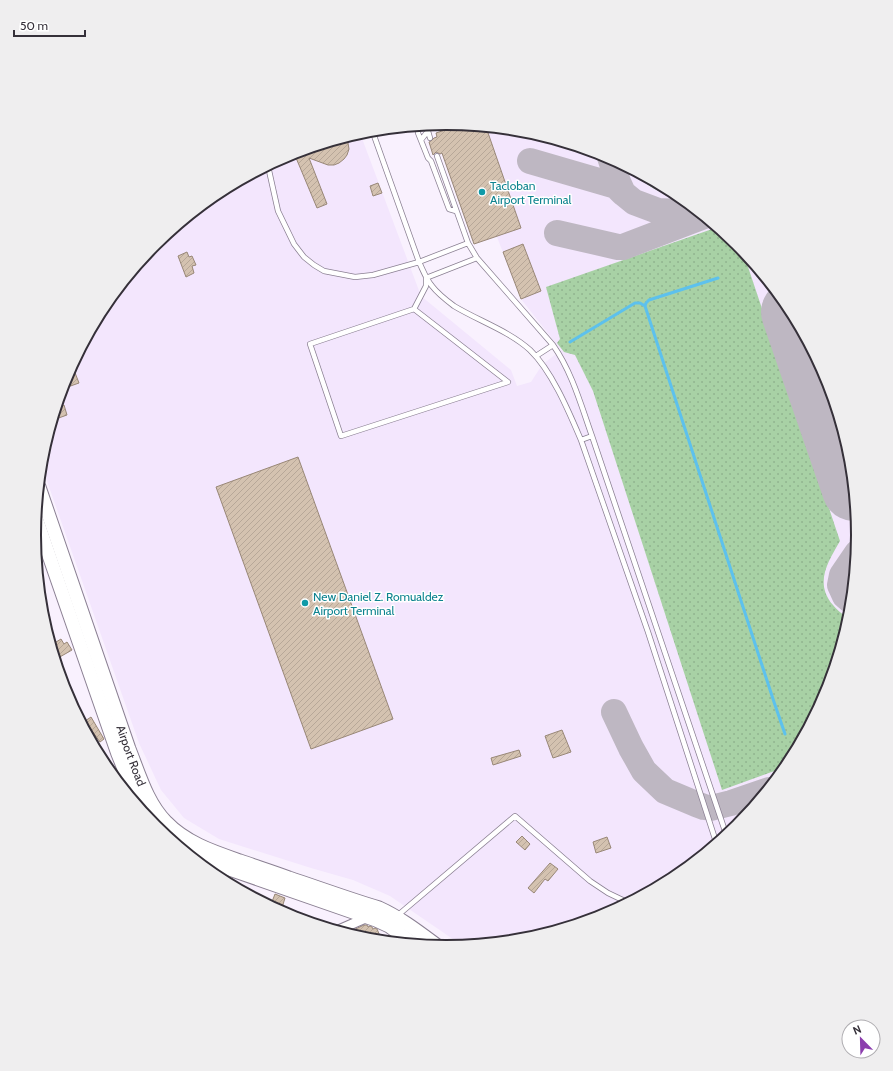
<svg xmlns="http://www.w3.org/2000/svg" width="893" height="1071" viewBox="0 0 893 1071" font-family="Cabin,sans-serif">
<style>
.built{fill:#f3e6fd}
.grass{fill:url(#grass-dots)}
.lines{fill:none;stroke-linecap:round;stroke-linejoin:round}
.stream{stroke:#5dc1ed;stroke-width:3}
.taxiway{stroke:#beb7c2;stroke-width:26}
.runway{stroke:#beb7c2;stroke-width:64}
.building{fill:url(#building-hatch);stroke:#988777}
.service-casing{stroke:#8b8093;stroke-width:6}
.minor-casing{stroke:#8b8093;stroke-width:11}
.secondary-casing{stroke:#8b8093;stroke-width:15}
.path{stroke:#b2abb6;stroke-width:1.5;stroke-dasharray:4 2;stroke-linecap:butt}
.service{stroke:#fff;stroke-width:4.5}
.minor{stroke:#fff;stroke-width:9}
.secondary{stroke:#fff;stroke-width:13}
.culture-dot{fill:#0f9aa8;stroke:#fff;stroke-width:1.5}
.labels{text-anchor:middle;dominant-baseline:central;stroke-width:3;stroke-linejoin:round;paint-order:stroke}
.culture-label{font-size:12px;fill:#0d838f;stroke:#fff;text-anchor:start}
.street-label{font-size:12px;fill:#353039;stroke:#fff}
.rim{fill:none;stroke:#353039;stroke-width:2}
</style>
<defs>
<pattern id="grass-dots" width="8" height="8" patternUnits="userSpaceOnUse"><rect width="8" height="8" fill="#a8d1a5"/><path d="M2 2h.1M6 6h.1" fill="none" stroke="#91b48f" stroke-width="1.8" stroke-linecap="round"/></pattern>
<pattern id="building-hatch" width="6" height="6" patternUnits="userSpaceOnUse"><rect width="6" height="6" fill="#d4c2b0"/><path d="M-1 1l2-2M0 6l6-6M5 7l2-2" fill="none" stroke="#b7a798"/></pattern>
</defs>
<rect width="100%" height="100%" fill="#f9f1fe"/>
<path class="built" d="M449 123 527 131 605 154 676 193 738 244 790 307 828 378 851 455 859 536 851 616 828 694 789 765 738 827 675 879 604 917 527 940 463 946 390 896 353 880 311 868 219 839 184 818 161 790 139 743 41 464 42 455 65 377 104 306 155 244 218 192 289 154 360 133 421 296 511 370 517 386 531 382 542 365 561 350 521 299 497 237 474 244 442 154 434 156 428 139 437 136 436 133 450 128Z"/>
<path class="grass" d="M633 170 676 193 680 196C660 195 644 185 633 170Z
M718 227 738 244 742 249 840 541C828 562 814 583 833 605 838 611 844 616 850 618L828 694 789 765 788 766 722 790 593 391 575 355 564 352 557 343 560 339 546 287Z"/>
<g class="lines">
<path class="stream" d="M718 278 649 300 646 303 645 306 774 702 785 734
M570 342 635 303H640L645 306"/>
<path class="taxiway" d="M610 157 618 182 623 193 634 202 658 211 700 213
M530 161 616 186 623 193
M557 233 618 247H623L704 216
M852 602 845 596 840 585 842 575 857 553
M614 712 631 748 644 771 665 791 696 804 704 807 711 808 731 803 769 790"/>
<path class="runway" d="M793 312 854 489"/>
</g>
<path class="building" d="M449 123 486 127 521 228 474 244 442 153 440 154 436 152 433 155 429 142 431 141 434 138 437 137 436 133 451 128Z
M346 137 348 143 349 149 347 155 344 159 339 163 334 165H328L309 158 327 204 317 208 294 153Z
M378 183 382 193 373 196 370 186Z
M523 244 541 291 521 299 503 252Z
M187 252 189 257 192 256 196 265 192 266 194 273 186 277 178 256Z
M72 365 79 383 62 389 65 377Z
M64 405 67 415 53 420 56 408Z
M298 457 393 719 311 749 216 487Z
M61 639 64 644 67 642 72 650 58 658 51 645Z
M91 717 104 739 100 742 85 721Z
M562 730 571 752 553 758 545 736Z
M519 750 521 756 493 765 491 758Z
M522 836 530 844 525 850 516 842Z
M607 837 611 848 596 853 593 842Z
M550 863 558 869 548 881 545 879 534 893 528 888Z
M275 894 285 898 281 911 270 907Z
M364 925H367L368 927 370 926 372 927 373 929 375 928 377 929 380 936 369 940 345 934Z"/>
<g class="lines">
<defs>
<path id="service" d="M372 130 419 262C423 270 426 279 432 286 438 294 446 300 454 306 479 321 509 331 530 350 552 371 569 412 581 440L648 632 717 845
M428 131 430 138
M418 133 428 158 431 161 449 209 456 211
M421 140 428 131 430 125
M437 156 468 243 477 258 553 345C572 372 581 405 592 436L727 837
M268 166 278 211 294 244 304 257 314 265 324 271 355 277 373 275 419 262 468 243
M426 278 477 258
M414 309 508 382 341 436 310 344 414 309 426 286V278
M536 356 553 345
M581 440 592 436
M397 916 515 816 590 881 608 893 629 903"/>
<path id="minor" d="M336 931 368 917"/>
<g id="secondary">
<path id="s1" d="M39 487 129 749C139 774 147 803 166 822 186 843 214 852 240 861 257 867 273 872 289 878 319 888 349 899 379 908 401 918 420 933 439 947"/>
<path d="M36 518 118 754 131 786 145 816"/>
<path d="M182 850 218 865 376 920 389 926 415 945"/>
</g>
</defs>
<use href="#service" class="service-casing"/>
<use href="#minor" class="minor-casing"/>
<use href="#secondary" class="secondary-casing"/>
<path class="path" d="M57 666 75 700"/>
<use href="#service" class="service"/>
<use href="#minor" class="minor"/>
<use href="#secondary" class="secondary"/>
</g>
<g class="culture-dot">
<circle cx="482" cy="192" r="4"/>
<circle cx="305" cy="603" r="4"/>
</g>
<g class="labels">
<g class="culture-label">
<text x="490" y="185">Tacloban<tspan x="490" dy="14">Airport Terminal</tspan></text>
<text x="313" y="596">New Daniel Z. Romualdez<tspan x="313" dy="14">Airport Terminal</tspan></text>
</g>
<g class="street-label">
<text stroke="none"><textPath href="#s1" startOffset="284">Airport Road</textPath></text>
</g>
</g>
<path d="M0 0H893V1071H0ZM41 535a405 405 0 1 1 810 0a405 405 0 1 1-810 0Z" fill="#efeeef" fill-rule="evenodd"/>
<path class="rim" d="M41 535a405 405 0 1 1 810 0a405 405 0 1 1-810 0Z"/>
<g transform="translate(861 1039) rotate(337)"><circle r="19" fill="#ffffff" stroke="#aeacb0"/>
<path d="M0-3L7 15L0 10L-7 15Z" fill="#8c3eae"/>
<text y="-6" font-size="11" font-weight="bold" text-anchor="middle" fill="#353039">N</text>
</g>
<path d="M14 30v6h71v-6" fill="none" stroke="#353039" stroke-width="2"/>
<text x="20" y="30" font-size="12" fill="#353039" stroke="#ffffff" stroke-width="3" paint-order="stroke">50 m</text>
</svg>
